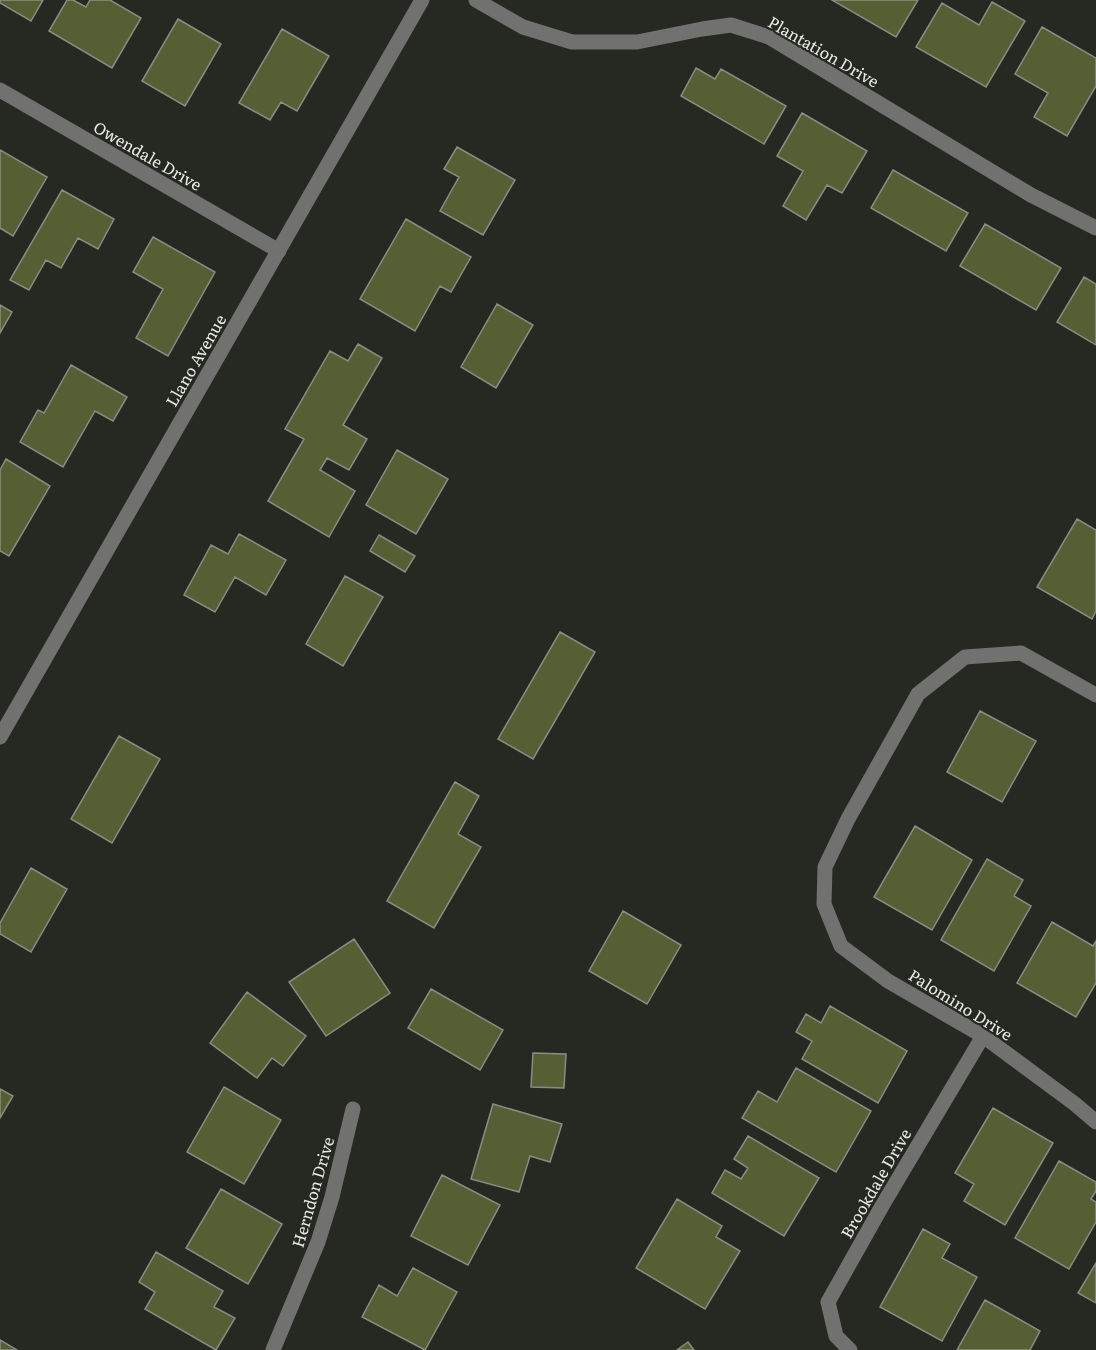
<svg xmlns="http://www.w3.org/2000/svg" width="1096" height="1350" viewBox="0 0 1096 1350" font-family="Literata,serif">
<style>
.building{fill:#546034;stroke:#898c84;stroke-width:1.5}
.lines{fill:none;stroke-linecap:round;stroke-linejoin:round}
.minor{stroke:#71726f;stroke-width:15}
.labels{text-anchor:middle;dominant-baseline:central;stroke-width:4.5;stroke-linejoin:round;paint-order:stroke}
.street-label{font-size:16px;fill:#e9eae6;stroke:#262822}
</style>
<rect width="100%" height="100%" fill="#262822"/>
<path class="building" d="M0 0H43L31 21 0 3Z
M67 0H73L86 7 90 0H110L141 18 112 68 49 31Z
M832 0H918L896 37Z
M992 2 1025 21 986 87 916 47 942 3 979 25Z
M178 19 221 44 185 106 142 81Z
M1042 27 1096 58V86L1067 136 1034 117 1048 93 1015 74Z
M282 29 329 56 297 111 281 102 270 120 239 103Z
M696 68 715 79 721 69 786 106 764 144 681 96Z
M802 113 867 151 842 193 827 185 806 220 783 206 803 171 777 156Z
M457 147 515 180 483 235 440 211 459 177 444 169Z
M0 150 47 177 13 236 0 228Z
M893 170 968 213 946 251 871 208Z
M62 190 114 219 98 249 78 238 61 268 46 260 29 290 10 280Z
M406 219 471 257 451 292 440 286 415 331 360 299Z
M985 224 1061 268 1036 310 960 266Z
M153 237 215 272 168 356 136 338 163 289 133 272Z
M1084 277 1096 284V345L1057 322Z
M497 304 533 325 496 388 461 367Z
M0 305 12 312 0 333Z
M358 344 382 358 343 425 367 439 349 470 327 458 320 470 355 491 329 537 268 501 304 439 285 429 330 351 348 361Z
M71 365 127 397 113 421 95 411 63 467 20 442 38 410 44 413Z
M397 450 448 479 416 534 366 505Z
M6 459 50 486 9 556 0 551V470Z
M1077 519 1096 530V611L1092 619 1037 587Z
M239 534 286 560 266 595 235 577 215 612 184 595 211 545 228 554Z
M379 535 415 556 405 572 370 551Z
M345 576 383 597 343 666 306 644Z
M560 632 595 652 533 759 498 739Z
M980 711 1036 741 1002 802 947 772Z
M119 736 160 759 112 843 71 819Z
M455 782 479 796 458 834 481 847 434 928 387 901Z
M915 826 972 860 932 930 874 897Z
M987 859 1023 880 1014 896 1031 906 994 971 941 940Z
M31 868 67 889 31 952 0 934V923Z
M623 911 681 945 647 1004 589 971Z
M1052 922 1093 946 1096 941V983L1076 1017 1017 983Z
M354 939 390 993 326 1036 289 982Z
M431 989 503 1030 480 1070 408 1028Z
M247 992 306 1036 283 1066 272 1058 257 1078 210 1043Z
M830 1006 907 1051 878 1103 802 1059 812 1041 796 1032 806 1014 821 1023Z
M533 1053 566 1054 564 1088 531 1087Z
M796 1068 871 1111 836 1172 742 1118 758 1091 777 1102Z
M224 1087 281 1120 244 1184 187 1152Z
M0 1089 13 1096 0 1118Z
M493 1104 562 1124 550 1162 530 1156 519 1192 471 1179Z
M993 1108 1053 1143 1005 1225 964 1201 974 1184 955 1173Z
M748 1136 819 1178 784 1236 712 1193 725 1170 741 1179 748 1168 734 1159Z
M1059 1161 1096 1182V1191L1091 1199 1096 1202V1222L1069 1269 1015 1238Z
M442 1175 500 1205 468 1265 411 1236Z
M221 1189 282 1224 248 1284 186 1248Z
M677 1199 722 1226 716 1237 740 1251 705 1309 636 1268Z
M923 1229 950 1244 942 1258 977 1277 942 1341 880 1307Z
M156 1252 223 1291 214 1307 235 1318 216 1350 145 1309 155 1292 139 1282Z
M1096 1263V1303L1078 1293Z
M413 1268 457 1292 425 1350 362 1317 379 1285 397 1296Z
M985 1300 1040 1331 1030 1350H957Z
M0 1340 17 1350H0Z
M688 1342 694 1350H677Z"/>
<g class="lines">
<path class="minor" d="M476 0 523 27 572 42H637L702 29 731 25 769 37 1031 195 1096 228
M0 90 279 251
M1096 695 1021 653 965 657 918 694 848 819 825 867 824 904 841 946 888 981 983 1036 1075 1104 1096 1122
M0 737 422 0
M273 1350 318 1242 332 1197 353 1109
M850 1350 836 1336 828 1302 882 1206 983 1036"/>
</g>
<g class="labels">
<g class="street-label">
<text transform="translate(824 51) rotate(30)">Plantation Drive</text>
<text transform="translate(148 155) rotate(30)">Owendale Drive</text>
<text transform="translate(195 360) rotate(-60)">Llano Avenue</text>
<text transform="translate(961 1004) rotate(32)">Palomino Drive</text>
<text transform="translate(875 1183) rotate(-60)">Brookdale Drive</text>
<text transform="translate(312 1192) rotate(-74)">Herndon Drive</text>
</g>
</g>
</svg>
